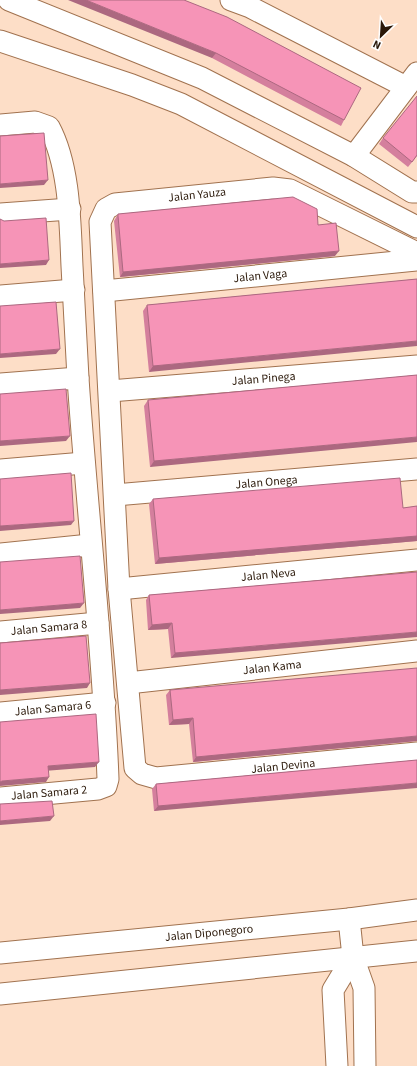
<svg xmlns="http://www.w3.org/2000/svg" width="417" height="1066" viewBox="0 0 417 1066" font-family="'Source Sans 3',sans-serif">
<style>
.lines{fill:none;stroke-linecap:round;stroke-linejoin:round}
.minor-casing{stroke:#a1724f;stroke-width:23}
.minor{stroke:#fff;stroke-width:21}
.wall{fill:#d47f9d}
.shaded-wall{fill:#ac6880}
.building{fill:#f694b7;stroke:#ac6880}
.labels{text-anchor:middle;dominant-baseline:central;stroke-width:3;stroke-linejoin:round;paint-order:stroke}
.street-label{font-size:12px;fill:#2a1809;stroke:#fff}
</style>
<rect width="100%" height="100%" fill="#fddec7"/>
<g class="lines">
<defs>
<g id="minor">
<path d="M9 0 202 78 354 156 412 192H417"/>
<path d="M231 0 250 7 406 87"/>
<path d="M0 41 132 85 181 104 417 227"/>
<path d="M0 125 35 122 49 127C70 166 70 223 72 266 74 303 76 341 78 378 87 512 103 645 108 779L106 786 98 789 0 798"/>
<path d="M354 156 417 73"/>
<path d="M0 214 70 209"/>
<path id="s1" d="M417 253 290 190 273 188 115 204 106 209 100 222 119 589 135 768 142 774 156 778 417 753"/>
<path id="s2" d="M104 291 417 260"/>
<path d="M0 296 74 290"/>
<path d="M0 384 78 378"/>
<path id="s3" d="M110 391 417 366"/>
<path d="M0 470 84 463"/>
<path id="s4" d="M115 495 417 469"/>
<path d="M0 554 90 545"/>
<path id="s5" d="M119 589 417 560"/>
<path id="s6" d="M0 632 98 623"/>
<path id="s7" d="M128 683 417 651"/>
<path id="s8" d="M0 713 105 703"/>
<path d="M349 919 353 957 364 988 365 1066"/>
<path id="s9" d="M0 953 349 919 417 910"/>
<path d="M0 994 417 951"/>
<path d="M337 1066 333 990 353 957"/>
</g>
</defs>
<use href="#minor" class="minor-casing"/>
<use href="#minor" class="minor"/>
</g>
<path class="wall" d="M184 0 344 120 341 126 212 58Z
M383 138 417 156 408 167 379 144Z
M118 214 318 225 335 256 120 277 114 221Z
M417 279 149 372 143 311 147 305Z
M417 375 150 467 144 406 148 400Z
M153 499 403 508 417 506V541L155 564 149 504Z
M417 572 171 658 168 629 148 630 146 600 149 595Z
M170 690 416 741 193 762 189 724 169 725 166 695Z
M417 760 154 811 152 789 156 784Z"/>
<path class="shaded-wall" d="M68 0H86L216 53 212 58Z
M48 180 44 185 0 188V184Z
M339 251 335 256 120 277 123 272Z
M49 260 46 265 0 268V264Z
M417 341V346L149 372 153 366Z
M60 349 56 354 0 358V354Z
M70 436 66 441 0 446V441Z
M417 437V442L150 467 154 461Z
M74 521 71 525 0 531V526Z
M417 536V541L155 564 159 558Z
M84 603 80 608 0 614V610Z
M172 623 168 629 148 630 152 625Z
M417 632V637L171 658 175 653Z
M90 683 87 688 0 695V690Z
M193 718 189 724 169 725 173 720Z
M417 736V741L193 762 196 757Z
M99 762 95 767 44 771 48 766Z
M49 777 46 782 0 786V782L2 781Z
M417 783V788L154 811 158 806Z
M54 816 50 821 0 825V821Z"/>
<path class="building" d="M86 0H184L227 17 361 88 344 120 216 53Z
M417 96V155L412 162 383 138Z
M44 133 48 180 0 184V136Z
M293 197 317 209 318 225 336 223 339 251 123 272 118 216V214Z
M46 218 49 260 0 264V219L4 221Z
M417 279V341L153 366 147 305Z
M56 302 60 349 0 354V306Z
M417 375V437L154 461 148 400Z
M66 389 70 436 0 441V394Z
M71 473 74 521 0 526V479Z
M400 478 403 508 417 506V536L159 558 153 499Z
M80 556 84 603 0 610V562Z
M417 572V632L175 653 172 623 152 625 149 595Z
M86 636 90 683 0 690V643Z
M417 668V736L196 757 193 718 173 720 170 690Z
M96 714 99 762 48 766 49 777 2 781 0 782V722Z
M417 760V783L158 806 156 784Z
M52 801 54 816 0 821V804Z"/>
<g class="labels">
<g class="street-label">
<text transform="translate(197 195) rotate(-6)">Jalan Yauza</text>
<text stroke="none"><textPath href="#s2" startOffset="157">Jalan Vaga</textPath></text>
<text stroke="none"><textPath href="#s3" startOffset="154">Jalan Pinega</textPath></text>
<text stroke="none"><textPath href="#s4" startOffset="152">Jalan Onega</textPath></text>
<text stroke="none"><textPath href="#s5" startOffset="150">Jalan Neva</textPath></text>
<text stroke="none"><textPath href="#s6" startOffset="49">Jalan Samara 8</textPath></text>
<text stroke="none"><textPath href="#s7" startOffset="145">Jalan Kama</textPath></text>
<text stroke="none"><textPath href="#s8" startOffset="53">Jalan Samara 6</textPath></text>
<text stroke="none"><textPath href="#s1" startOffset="1041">Jalan Devina</textPath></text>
<text transform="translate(49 793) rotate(-5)">Jalan Samara 2</text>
<text stroke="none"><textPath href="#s9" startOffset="210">Jalan Diponegoro</textPath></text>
</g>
</g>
<g transform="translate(381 36) rotate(205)" stroke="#ffffff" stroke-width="3" paint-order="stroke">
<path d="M0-3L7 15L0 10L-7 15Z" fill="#2a1809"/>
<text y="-6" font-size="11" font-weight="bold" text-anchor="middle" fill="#2a1809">N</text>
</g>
</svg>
